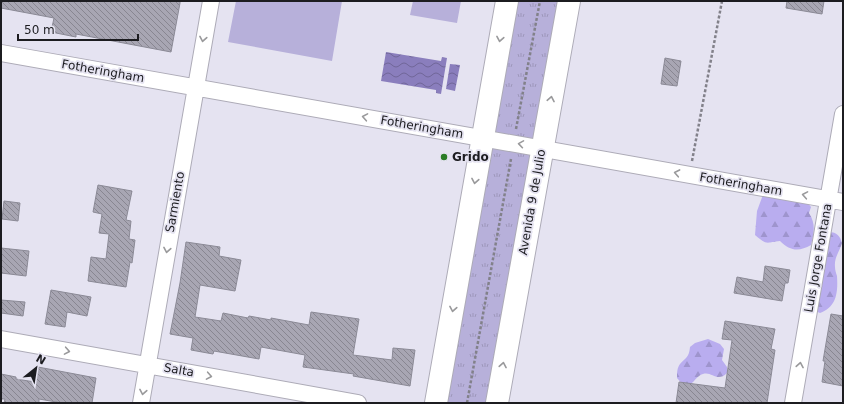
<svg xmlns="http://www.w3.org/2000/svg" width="844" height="404" viewBox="0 0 844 404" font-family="'DejaVu Sans',sans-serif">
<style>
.forest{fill:url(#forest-firs)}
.park{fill:url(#park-tufts)}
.pitch{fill:#b7b0da}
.water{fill:url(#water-waves)}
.building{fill:url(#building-back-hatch);stroke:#8b8a96}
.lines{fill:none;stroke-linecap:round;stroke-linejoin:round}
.street-casing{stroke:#adabb7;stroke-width:18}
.secondary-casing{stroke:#adabb7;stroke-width:24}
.path{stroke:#82818a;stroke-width:2.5;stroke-dasharray:3 2;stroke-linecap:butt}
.street{stroke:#fff;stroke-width:16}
.secondary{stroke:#fff;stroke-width:22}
.oneway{stroke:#99999b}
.poi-dot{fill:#2b7c26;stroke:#e5e3f1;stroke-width:1.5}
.labels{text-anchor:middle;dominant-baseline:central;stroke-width:3.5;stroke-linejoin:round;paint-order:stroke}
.street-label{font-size:12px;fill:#1c1c20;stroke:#e5e3f1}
.poi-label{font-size:12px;font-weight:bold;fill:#1c1c20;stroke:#e5e3f1;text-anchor:start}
</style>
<defs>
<pattern id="forest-firs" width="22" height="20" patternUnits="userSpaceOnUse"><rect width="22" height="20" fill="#b9adef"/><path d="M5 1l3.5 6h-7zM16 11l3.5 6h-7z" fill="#9e94cd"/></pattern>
<pattern id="park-tufts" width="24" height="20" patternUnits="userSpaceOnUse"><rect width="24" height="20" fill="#b7b0da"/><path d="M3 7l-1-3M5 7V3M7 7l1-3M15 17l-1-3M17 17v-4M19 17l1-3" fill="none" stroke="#9d97bb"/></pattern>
<pattern id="water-waves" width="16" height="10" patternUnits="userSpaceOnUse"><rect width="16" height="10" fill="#8a7ebd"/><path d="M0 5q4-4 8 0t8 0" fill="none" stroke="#706699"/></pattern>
<pattern id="building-back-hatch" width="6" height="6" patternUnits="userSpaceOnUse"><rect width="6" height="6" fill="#a8a6b3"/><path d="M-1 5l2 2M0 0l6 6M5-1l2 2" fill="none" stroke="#888691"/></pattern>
</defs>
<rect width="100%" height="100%" fill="#e5e3f1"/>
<path class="forest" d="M764 192 807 202 811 207 809 213C816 224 814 233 811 245 799 252 790 251 780 241 765 243 767 245 755 235L757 211Z
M829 232C837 232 840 236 842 243 840 251 834 257 835 267 835 270 836 273 837 276 838 292 837 307 820 313L813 310Z
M708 339 720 344 724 349 722 360 727 367V373C717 383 712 371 703 374 694 377 695 385 684 386L677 378C677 373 677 368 680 364 686 357 689 358 690 347L695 343Z"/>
<path class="park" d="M517 1H561L489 403H445Z"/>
<path class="pitch" d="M236 1H342L332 61 228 42Z
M413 1H461L457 23 410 15Z"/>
<path class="water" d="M386 52 441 61 442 57 447 58 441 94 436 93V90L381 81Z
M450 64 460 65 455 91 446 89Z"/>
<path class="building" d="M1 1H180V3L171 52 76 34V37L51 32 54 18 1 8Z
M787 1H824L822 14 786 8Z
M665 58 681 61 677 86 661 84Z
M98 185 132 191 126 220 131 221 129 239 135 240 132 263 130 262 126 287 88 281 91 257 106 259 109 234 99 233 102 214 93 212Z
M4 201 20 203 18 221 2 219Z
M186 242 220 247 219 256 241 260 235 291 200 285 195 317 221 321 223 313 248 318 249 316 271 320V318L309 325 311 312 359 319 353 355 392 360 393 348 415 350 410 386 353 376 354 374 303 367 305 355 261 347 259 359 214 351 213 354 191 350 193 338 170 334 180 283Z
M1 248 29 251 26 276 1 273Z
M765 266 790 270 788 283H785L782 301 734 293 737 277 763 282Z
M51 290 91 297 87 316 67 312 65 327 45 324Z
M1 300 25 302 23 316 1 313Z
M831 314 843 316V386L822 382 825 361H823Z
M725 321 775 329 771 349 775 350 767 403H676L679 382 725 388 732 340 722 339Z
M38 367 96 378 92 403H62L39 399V403H4L5 399H1V374L16 377V379L35 382Z"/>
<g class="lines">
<defs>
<path id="street" d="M1 53 843 202
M1 339 358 403
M141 403 211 1
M793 403 843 114"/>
<path id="secondary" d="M436 403 507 1
M497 403 569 1"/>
</defs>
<use href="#street" class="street-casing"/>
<use href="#secondary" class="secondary-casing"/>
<path class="path" d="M516 129 540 1
M692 161 722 1
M467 403 511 159"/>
<use href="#street" class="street"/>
<use href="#secondary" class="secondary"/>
</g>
<defs><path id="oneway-chevron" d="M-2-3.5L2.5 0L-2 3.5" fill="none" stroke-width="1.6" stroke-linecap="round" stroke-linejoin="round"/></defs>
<g class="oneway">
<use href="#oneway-chevron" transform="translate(203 39) rotate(100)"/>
<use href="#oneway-chevron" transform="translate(500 39) rotate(100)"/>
<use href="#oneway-chevron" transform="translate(551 99) rotate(-79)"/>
<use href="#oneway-chevron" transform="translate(365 117) rotate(-170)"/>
<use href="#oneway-chevron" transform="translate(521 144) rotate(-171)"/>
<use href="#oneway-chevron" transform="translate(677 173) rotate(-169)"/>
<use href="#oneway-chevron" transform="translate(475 181) rotate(100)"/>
<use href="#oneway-chevron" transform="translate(805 195) rotate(-170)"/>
<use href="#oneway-chevron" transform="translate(167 250) rotate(100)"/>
<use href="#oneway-chevron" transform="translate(453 309) rotate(100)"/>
<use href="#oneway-chevron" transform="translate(67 351) rotate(10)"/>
<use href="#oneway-chevron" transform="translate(503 365) rotate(-80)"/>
<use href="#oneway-chevron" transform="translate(800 365) rotate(-80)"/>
<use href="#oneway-chevron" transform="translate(209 376) rotate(10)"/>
<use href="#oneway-chevron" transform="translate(143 392) rotate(100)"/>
</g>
<circle class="poi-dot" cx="444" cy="157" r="4"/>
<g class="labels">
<g class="street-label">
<text transform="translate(103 71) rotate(10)">Fotheringham</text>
<text transform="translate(422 127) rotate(10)">Fotheringham</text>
<text transform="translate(741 184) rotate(10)">Fotheringham</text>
<text transform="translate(175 202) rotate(-80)">Sarmiento</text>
<text transform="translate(532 202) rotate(-80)">Avenida 9 de Julio</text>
<text transform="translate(818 258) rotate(-80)">Luis Jorge Fontana</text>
<text transform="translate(179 370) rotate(10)">Salta</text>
</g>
<g class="poi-label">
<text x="452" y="157">Grido</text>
</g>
</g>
<rect width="844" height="404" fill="none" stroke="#1c1c20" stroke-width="4"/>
<g transform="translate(36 368) rotate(30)" stroke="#e5e3f1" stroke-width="3" paint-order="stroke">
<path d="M0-3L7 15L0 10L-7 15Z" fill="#1c1c20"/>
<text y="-6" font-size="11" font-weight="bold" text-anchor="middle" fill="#1c1c20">N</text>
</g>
<path d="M18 34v6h120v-6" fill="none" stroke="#1c1c20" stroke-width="2"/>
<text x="24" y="34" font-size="12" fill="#1c1c20" stroke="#e5e3f1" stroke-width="3" paint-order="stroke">50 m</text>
</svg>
